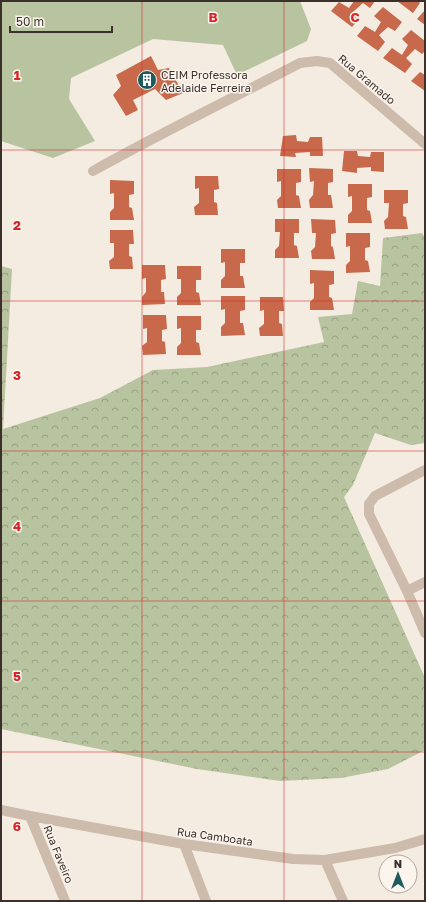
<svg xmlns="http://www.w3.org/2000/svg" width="426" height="902" viewBox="0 0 426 902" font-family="'Golos Text',sans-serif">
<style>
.grass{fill:#b8c4a0}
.forest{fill:url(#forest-crowns)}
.building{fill:#c8694b}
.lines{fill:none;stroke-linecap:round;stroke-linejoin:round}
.minor{stroke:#cdbbac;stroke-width:10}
.grid{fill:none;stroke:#d62828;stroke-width:1;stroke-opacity:0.55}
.labels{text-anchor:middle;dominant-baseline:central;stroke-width:3;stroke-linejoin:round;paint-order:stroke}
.poi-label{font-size:11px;fill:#3b302b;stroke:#fbf5ee;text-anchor:start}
.street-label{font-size:11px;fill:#3b302b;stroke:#fbf5ee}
.grid-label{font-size:13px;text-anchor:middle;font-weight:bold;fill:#d62828;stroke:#fbf5ee;stroke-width:3;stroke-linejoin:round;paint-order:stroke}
</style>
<defs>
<pattern id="forest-crowns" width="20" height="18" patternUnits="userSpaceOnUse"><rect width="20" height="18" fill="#b8c4a0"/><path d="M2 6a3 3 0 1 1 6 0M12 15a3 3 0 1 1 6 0" fill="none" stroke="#97a083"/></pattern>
</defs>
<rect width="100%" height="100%" fill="#f4ebe1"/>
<path class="grass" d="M1 1H300L311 29 307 41 237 75 223 45 153 39 71 78 69 99 95 141 53 158 1 141Z"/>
<path class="forest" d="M422 233 425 238V443L411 445 375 433 353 485 344 497 425 678V750L388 769 341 778 280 781 197 769 1 729V266L12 269 3 429 100 398 153 370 207 367 324 342 318 317 352 314 358 281 380 286 383 238Z"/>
<path class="building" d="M354 1H375L370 8 363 3 353 12 360 18 352 27 331 11 339 2 349 8Z
M397 1H418L420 3 413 13Z
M383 7 402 22 395 31 388 27 379 35 385 42 378 51 357 36 365 26 375 32 381 22 374 16Z
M425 10V25L417 19Z
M411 30 425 41V51L422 54 415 49 406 58 412 64 405 73 383 58 392 48 402 55 408 45 402 39Z
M151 56 158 70 169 68 183 93 166 100 155 89 133 100 138 110 126 116 113 95 121 86 116 75Z
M420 72 425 75V91L411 81Z
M296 135 297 141 308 142 310 137H322L323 156H310V152L295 153 296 157 280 156 283 136Z
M344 151H357L358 156 370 157 371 152H384V172L371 171V167L357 168V173L342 171Z
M309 168 333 169V182L328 183V195H331L333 208H310L309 200 313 195 314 181 310 182Z
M277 169H301V182L296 183V195L299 196 301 208H278L277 200 281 196V181L277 182Z
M195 176H218L219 189 214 190V202L217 203 218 215H195L194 207 199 203V188L195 189Z
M110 180 134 181V194L129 195V207L132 208 134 220H110V212L114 208V193L110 194Z
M348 184H372V197L367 198V210L370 211 372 223H348V215L352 211V196L348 197Z
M384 190H408V203L403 204V216L406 217 408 229H385L384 221 388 217 389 203H384Z
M275 219H299V233H294V245L297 246 299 258H275V250L279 246 280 232H275Z
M311 219 335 220 336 233 331 234V246L333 247 335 259H312L311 251 315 247 316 233H312Z
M110 230H133L134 244H129V256L132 257 133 269H110L109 261 114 257V243H110Z
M346 233H370V247L365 248V260L368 261 370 272 346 273V265L350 261V246L346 247Z
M221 249H245V263H240V276H243L245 288H221V280L225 276V262L221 263Z
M142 265H165L166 279 161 280V292H164L165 304 142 305V297L146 292V278L142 279Z
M177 266H201V280H196V292L199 293 201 305H177V297L181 293V279H177Z
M310 270 334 271V284L329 285V297L332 298 334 310H310V302L314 298V283L310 284Z
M221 296H245V310L240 311V323H243L245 335 221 336V327L225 323V309L221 310Z
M260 297H283L284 311H279V323L282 324 283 336H260L259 328 264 324V310L260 311Z
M143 315H166L167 329 162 330V341L165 342 166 354 143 355 142 346 147 342V328L143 329Z
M177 316H201V330H196V342L199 343 201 355H177V347L181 343V328L177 329Z"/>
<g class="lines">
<path class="minor" d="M93 171C161 133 231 99 300 63L317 61 330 63 425 144
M425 470 375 496 369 504V514L407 591 425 633
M407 591 425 582
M1 810 30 816 184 844 293 859 325 860 395 848 425 839
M30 816 65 901
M184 844 206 901
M325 860 343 901"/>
</g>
<path class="grid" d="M142 1V901M284 1V901M1 150H425M1 301H425M1 451H425M1 601H425M1 752H425"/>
<defs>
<symbol id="building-disc" viewBox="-11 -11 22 22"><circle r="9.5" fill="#1f5a5e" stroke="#fbf5ee"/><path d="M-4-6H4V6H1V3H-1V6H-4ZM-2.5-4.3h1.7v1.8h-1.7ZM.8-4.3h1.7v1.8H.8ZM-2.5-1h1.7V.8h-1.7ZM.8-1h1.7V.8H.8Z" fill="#fff"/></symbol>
</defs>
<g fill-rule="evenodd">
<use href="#building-disc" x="136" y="69" width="22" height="22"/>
</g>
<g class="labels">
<g class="poi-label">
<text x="161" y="74">CEIM Professora<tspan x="161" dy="13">Adelaide Ferreira</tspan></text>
</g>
<g class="street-label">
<text transform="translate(367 79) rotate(40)">Rua Gramado</text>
<text transform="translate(215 836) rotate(8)">Rua Camboata</text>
<text transform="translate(59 854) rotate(68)">Rua Faveiro</text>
</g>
</g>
<g class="grid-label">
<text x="213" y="22">B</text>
<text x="355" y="22">C</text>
<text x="17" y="80">1</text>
<text x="17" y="230">2</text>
<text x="17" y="380">3</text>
<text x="17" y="531">4</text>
<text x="17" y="681">5</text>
<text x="17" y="831">6</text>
</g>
<rect width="426" height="902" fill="none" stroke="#3b302b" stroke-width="4"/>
<g transform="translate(398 874)"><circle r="19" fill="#fbf5ee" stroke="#aea6a0"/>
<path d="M0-3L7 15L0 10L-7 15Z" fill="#1f5a5e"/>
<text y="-6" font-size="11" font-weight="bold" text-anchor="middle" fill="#3b302b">N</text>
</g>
<path d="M10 26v6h102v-6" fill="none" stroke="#3b302b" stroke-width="2"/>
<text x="16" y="26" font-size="12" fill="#3b302b" stroke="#fbf5ee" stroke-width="3" paint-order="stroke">50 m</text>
</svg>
